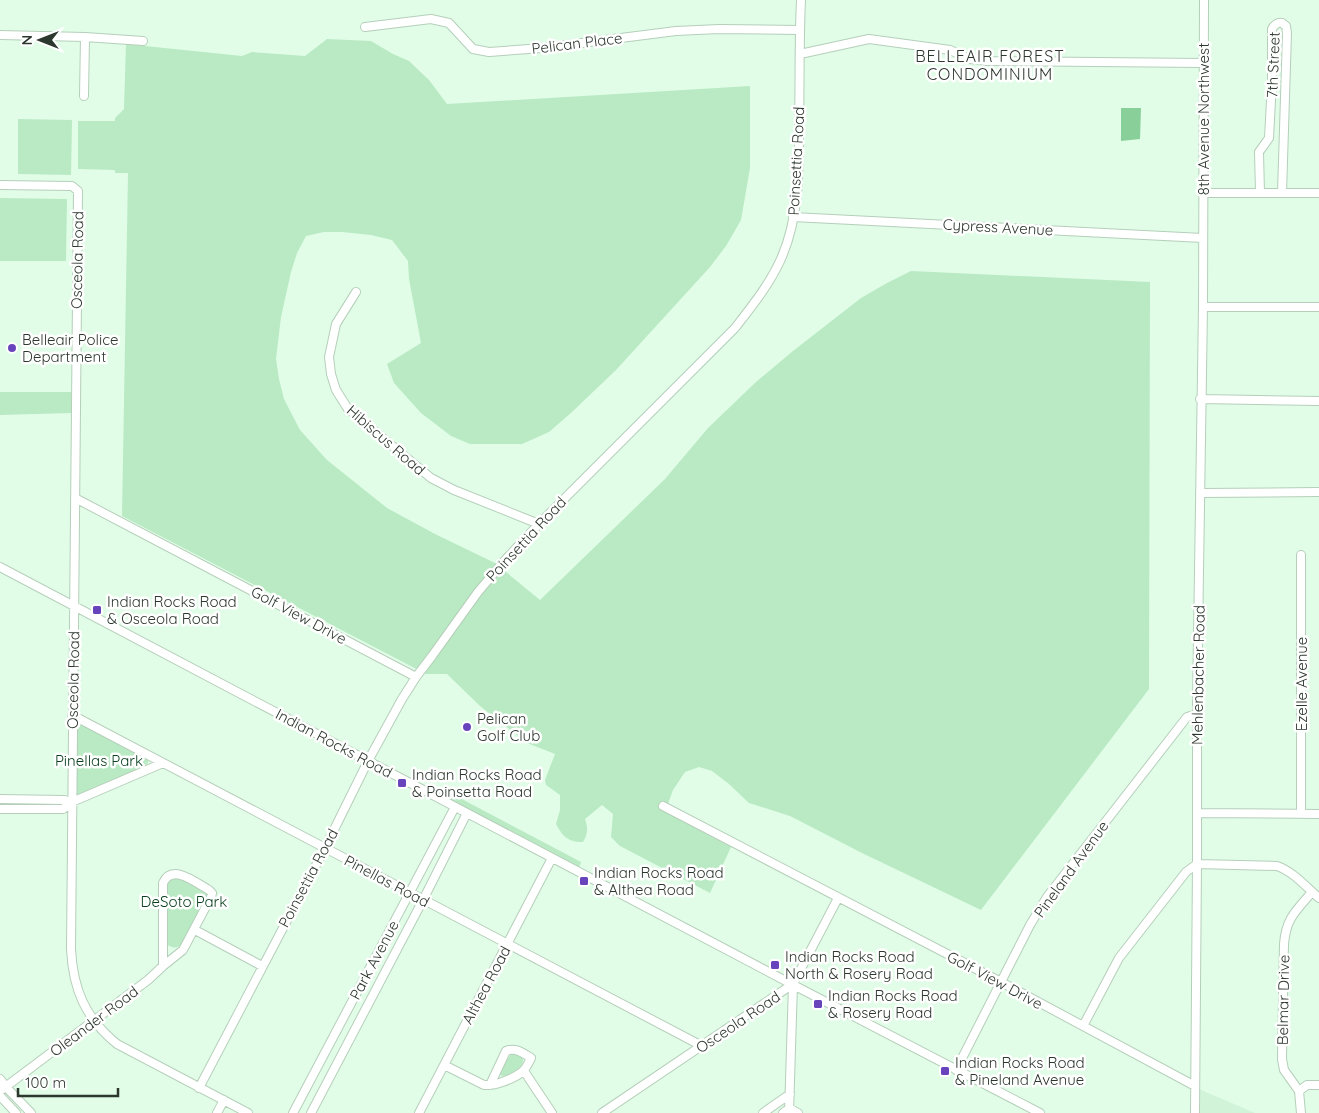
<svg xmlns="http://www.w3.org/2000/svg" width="1319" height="1113" viewBox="0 0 1319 1113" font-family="Quicksand,sans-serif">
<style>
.built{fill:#d1f4d8}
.green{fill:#b9eac3}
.water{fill:#89cf9a}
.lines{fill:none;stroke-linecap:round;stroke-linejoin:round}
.minor-casing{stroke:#b5cfba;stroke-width:10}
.minor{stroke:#fff;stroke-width:8}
.poi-dot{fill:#6844bc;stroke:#fff;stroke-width:2}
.labels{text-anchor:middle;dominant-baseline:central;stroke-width:5;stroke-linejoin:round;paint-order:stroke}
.street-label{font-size:15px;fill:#2c372e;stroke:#fff}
.poi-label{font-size:15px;fill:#2c372e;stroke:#fff;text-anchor:start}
.park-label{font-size:15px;fill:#09401e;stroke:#fff}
.neighbourhood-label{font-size:16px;letter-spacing:1px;fill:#2c372e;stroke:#fff}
</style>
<rect width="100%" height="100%" fill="#e1fde7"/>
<path class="built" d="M1199 1089 1255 1113H1198Z"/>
<path class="green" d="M327 39 371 41 393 54 409 61 429 80 447 104 750 86V168L741 220 726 246 710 267 616 370 572 412 549 432 522 444H470L451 436 421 413 394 383 387 364 421 343 409 279 408 261 392 240 371 235 342 232H324L306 236 297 253 291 272 281 317 276 359 279 379 284 399 300 430 327 460 387 508 435 534 495 563 540 600 665 479 708 428 756 382 793 351 861 298 887 283 911 271 1150 282 1149 689 981 910 862 853 790 816 749 803 729 784 712 771 699 767 685 772 673 790 665 812 731 847 710 893 620 846 611 837 613 814 602 805 585 819C588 828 588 834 583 842 569 843 562 836 556 824L560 810V795L546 785 545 780 555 754 527 743 480 706 447 674H426L122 516 128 173H115V170L78 169V121H115V118L124 109 126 44 242 56 252 52 305 56Z
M18 119 72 120 71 175 18 174Z
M0 198 67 199 66 261H0Z
M0 392H71V413L0 415Z
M77 724H81L145 756 148 759V763L143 767 77 795 75 791V727Z
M439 787 581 862 579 868 436 793Z
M179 877 206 891 208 894 207 898 185 942C178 949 170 950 165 941L166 884 169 878Z
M511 1054C516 1053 519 1054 523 1058 524 1068 513 1072 505 1077L500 1075 501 1069Z"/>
<path class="water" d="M1121 108H1141L1140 139 1121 141Z"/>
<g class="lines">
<defs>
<path id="minor" d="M365 27 431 19 449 23 473 49 489 52 542 48 676 31 719 29 800 30
M0 35 85 37 143 41
M800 54 869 39 950 50 970 59 987 61 1204 63
M84 96 85 37
M0 185 72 186 78 191 71 949C73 989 85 1018 117 1044L248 1113
M1203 193H1319
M1260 193 1259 152 1269 138 1272 82V29C1274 25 1278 22 1282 23L1286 26 1287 33 1282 193
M793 217 1203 238
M356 292 336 324 329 357 331 374 336 390 348 409 431 478 454 490 539 524
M1203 307H1319
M1200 399 1319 401
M1200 493 1319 492
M75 498 416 677
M0 567 803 990 1040 1113
M72 715 702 1046
M0 799 64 800 72 802
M663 806 1001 982 1195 1086
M0 809H63L72 802 163 763
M1197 813 1319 814
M1301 814V555
M195 930 262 966
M1083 1026 1119 958 1186 872 1197 864 1277 866C1294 872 1306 887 1319 898
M444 1065 484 1085C495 1086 513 1079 522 1072 526 1069 529 1062 531 1058 523 1053 516 1047 506 1051L490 1085
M956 1070 1030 925 1047 897 1187 717 1197 714
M524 1071 552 1113
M0 1079 6 1087 31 1113
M199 1088 325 848 368 761 402 699 416 677 432 656 478 592 506 559 539 524 735 328C752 306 769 285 780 261 800 218 799 168 799 122 800 81 799 41 801 0
M0 1091 148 980 163 966 183 950 211 897 212 893 209 890C195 882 172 863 163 883V966
M1299 1091 1307 1085H1319
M0 1096 16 1113
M217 1113 224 1100
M293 1113 455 807
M311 1113 423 900 467 813
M419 1113 552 858
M602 1113 793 984 838 898
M763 1113 790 1094
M783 1113 789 1108 798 1113
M789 1113 793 984
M1195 1113 1197 864V703L1203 307 1204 0
M1301 1113 1299 1091 1284 1070 1282 1059 1284 944C1286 918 1296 911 1312 892"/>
</defs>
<use href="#minor" class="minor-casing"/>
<use href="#minor" class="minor"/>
</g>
<g class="poi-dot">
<circle cx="12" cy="348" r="5"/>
<rect x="92" y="605" width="10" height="10" rx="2.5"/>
<circle cx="467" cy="727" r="5"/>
<rect x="397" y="778" width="10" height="10" rx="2.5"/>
<rect x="579" y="876" width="10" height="10" rx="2.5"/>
<rect x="770" y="960" width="10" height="10" rx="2.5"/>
<rect x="813" y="999" width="10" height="10" rx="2.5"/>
<rect x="940" y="1066" width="10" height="10" rx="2.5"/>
</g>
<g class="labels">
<g class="street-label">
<text transform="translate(577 43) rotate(-7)">Pelican Place</text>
<text transform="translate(1273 65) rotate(-88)">7th Street</text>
<text transform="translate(1203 119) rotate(-90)">8th Avenue Northwest</text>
<text transform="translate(796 161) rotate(-87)">Poinsettia Road</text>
<text transform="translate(998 227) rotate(3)">Cypress Avenue</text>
<text transform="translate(77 260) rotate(-89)">Osceola Road</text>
<text transform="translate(386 440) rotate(41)">Hibiscus Road</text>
<text transform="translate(526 539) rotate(-47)">Poinsettia Road</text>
<text transform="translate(299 615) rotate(28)">Golf View Drive</text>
<text transform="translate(1198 675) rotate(-89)">Mehlenbacher Road</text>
<text transform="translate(73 680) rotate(-89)">Osceola Road</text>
<text transform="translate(1301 684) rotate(-90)">Ezelle Avenue</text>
<text transform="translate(334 743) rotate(28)">Indian Rocks Road</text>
<text transform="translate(1071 869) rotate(-54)">Pineland Avenue</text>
<text transform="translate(308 878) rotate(-62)">Poinsettia Road</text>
<text transform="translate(387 881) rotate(28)">Pinellas Road</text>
<text transform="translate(374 960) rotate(-62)">Park Avenue</text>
<text transform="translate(995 980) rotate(28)">Golf View Drive</text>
<text transform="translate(486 985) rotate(-62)">Althea Road</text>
<text transform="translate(1283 1000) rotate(-89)">Belmar Drive</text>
<text transform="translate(94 1021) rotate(-37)">Oleander Road</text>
<text transform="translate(738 1022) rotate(-34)">Osceola Road</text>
</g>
<g class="poi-label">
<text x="22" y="339">Belleair Police<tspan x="22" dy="17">Department</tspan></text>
<text x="107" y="601">Indian Rocks Road<tspan x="107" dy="17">&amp; Osceola Road</tspan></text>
<text x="477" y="718">Pelican<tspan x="477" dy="17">Golf Club</tspan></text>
<text x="412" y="774">Indian Rocks Road<tspan x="412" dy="17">&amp; Poinsetta Road</tspan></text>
<text x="594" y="872">Indian Rocks Road<tspan x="594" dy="17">&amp; Althea Road</tspan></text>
<text x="785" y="956">Indian Rocks Road<tspan x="785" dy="17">North &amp; Rosery Road</tspan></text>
<text x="828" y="995">Indian Rocks Road<tspan x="828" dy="17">&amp; Rosery Road</tspan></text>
<text x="955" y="1062">Indian Rocks Road<tspan x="955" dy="17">&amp; Pineland Avenue</tspan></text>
</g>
<g class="park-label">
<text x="99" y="760">Pinellas Park</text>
<text x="184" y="901">DeSoto Park</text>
</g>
<g class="neighbourhood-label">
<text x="990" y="56">BELLEAIR FOREST<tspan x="990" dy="18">CONDOMINIUM</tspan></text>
</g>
</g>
<g transform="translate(40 40) rotate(270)" stroke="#ffffff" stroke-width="4" paint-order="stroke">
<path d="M0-4L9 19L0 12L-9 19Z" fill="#2c372e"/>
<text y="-8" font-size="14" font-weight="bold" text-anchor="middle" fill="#2c372e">N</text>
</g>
<path d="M18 1088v8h100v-8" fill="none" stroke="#2c372e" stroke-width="2.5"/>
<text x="25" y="1088" font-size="15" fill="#2c372e" stroke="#ffffff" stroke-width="4" paint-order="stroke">100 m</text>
</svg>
